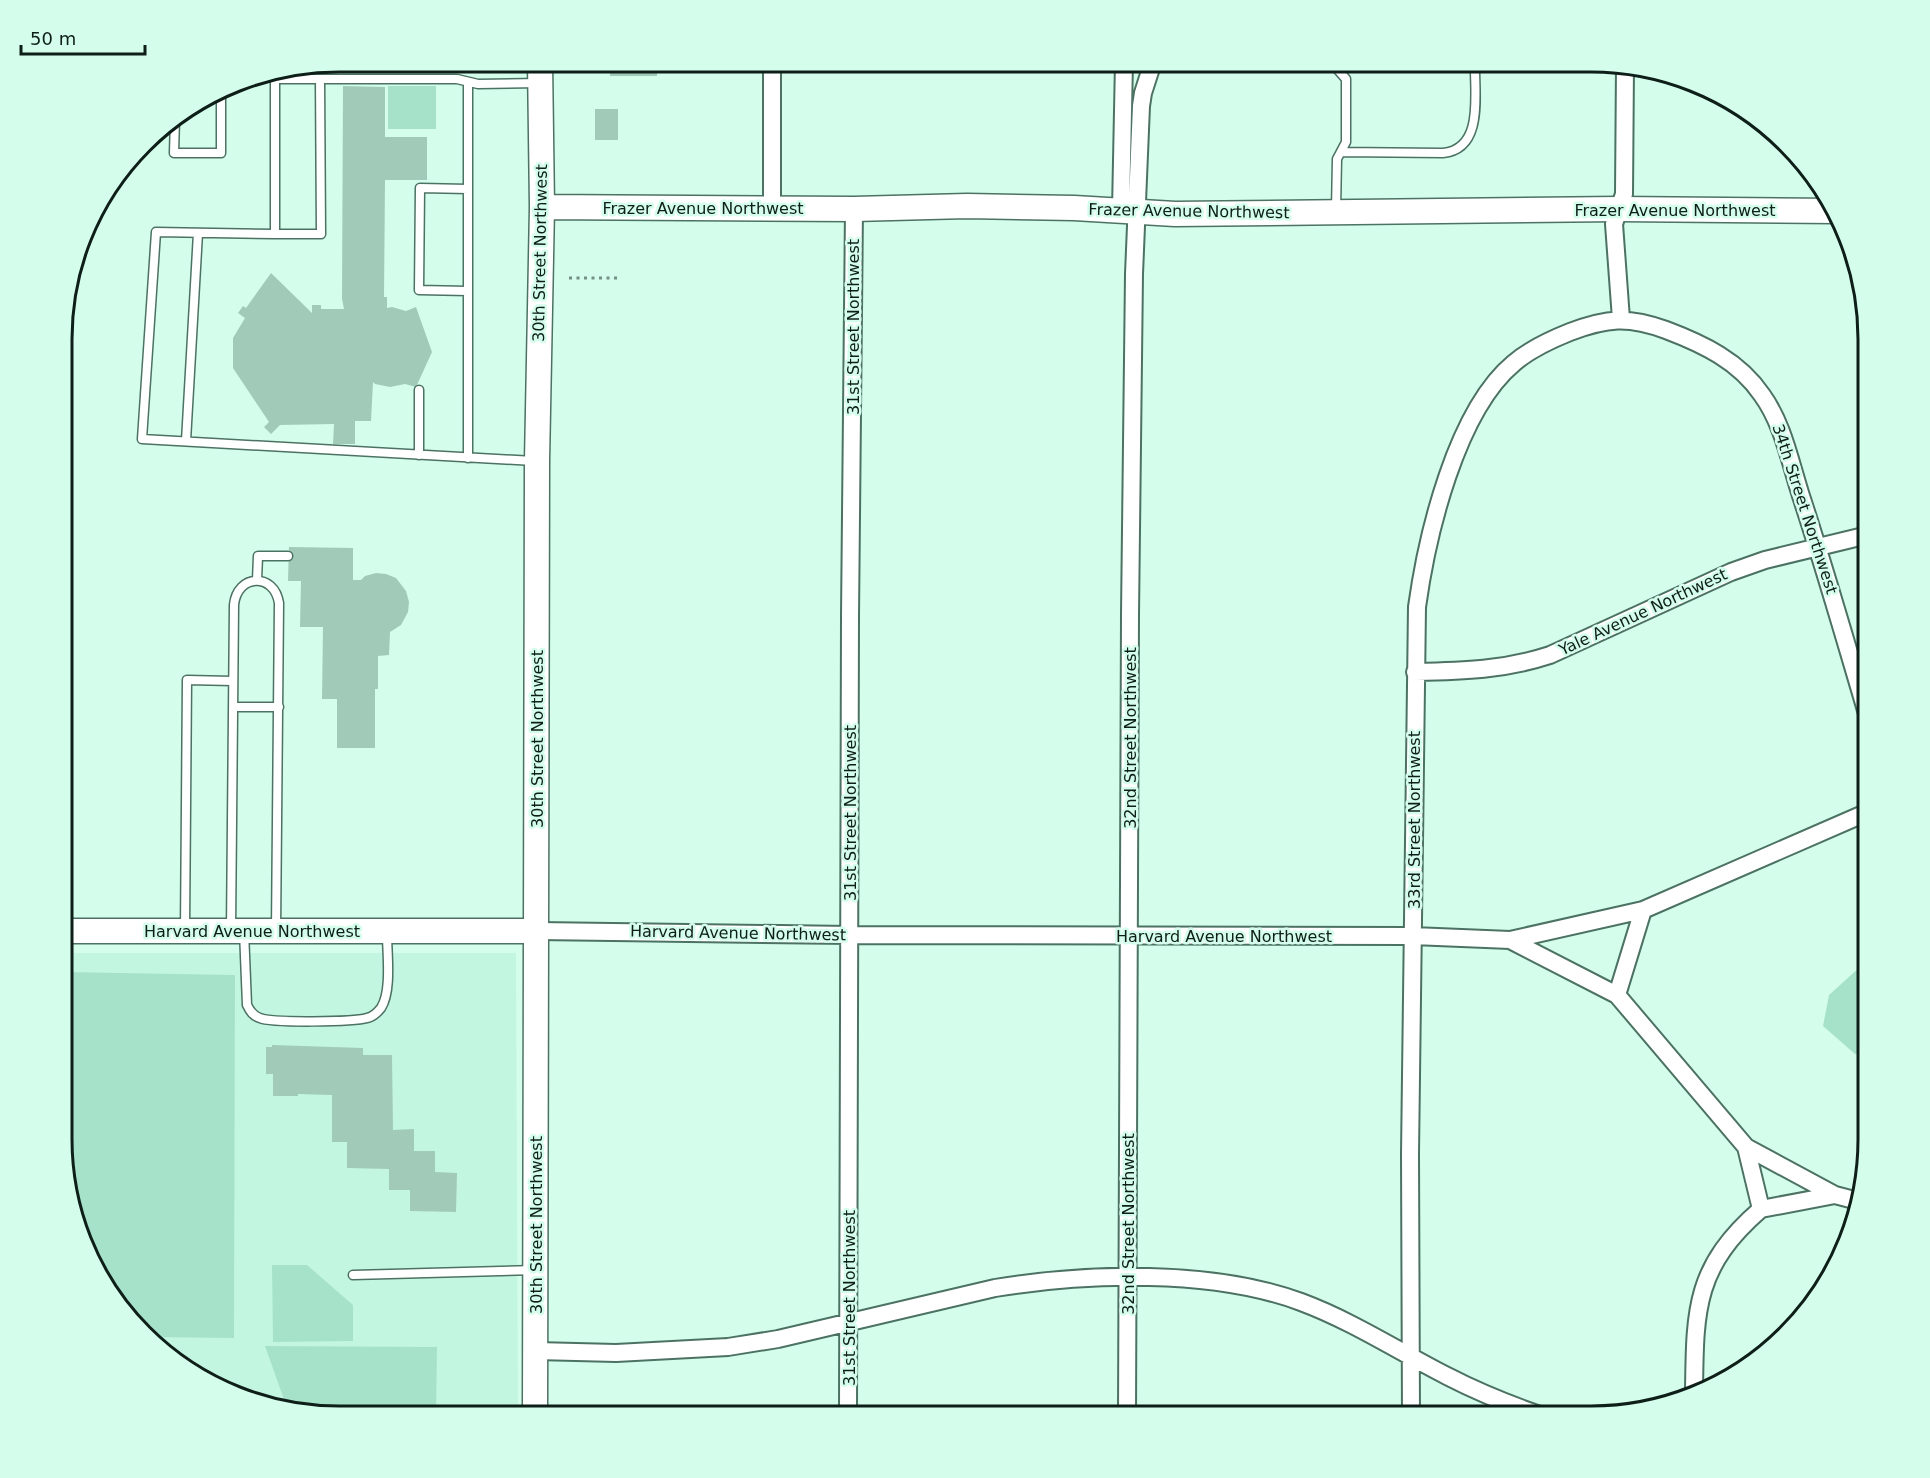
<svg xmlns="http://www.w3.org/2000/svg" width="1930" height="1478" viewBox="0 0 1930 1478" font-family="'DejaVu Sans',sans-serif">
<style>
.built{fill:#c3f6e1}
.green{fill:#a6e2ca}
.building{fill:#a1cab9}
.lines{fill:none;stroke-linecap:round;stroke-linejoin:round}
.lane-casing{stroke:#4c7263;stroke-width:11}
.street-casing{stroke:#4c7263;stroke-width:20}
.secondary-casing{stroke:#4c7263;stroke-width:27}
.path{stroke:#739084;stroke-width:3;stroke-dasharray:3 4.5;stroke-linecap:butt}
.lane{stroke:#fff;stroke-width:8}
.street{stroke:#fff;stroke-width:16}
.secondary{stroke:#fff;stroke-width:24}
.labels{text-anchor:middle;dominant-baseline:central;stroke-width:5;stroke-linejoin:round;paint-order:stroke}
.street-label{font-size:16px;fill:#0e1e18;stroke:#d4fdec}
.rim{fill:none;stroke:#0e1e18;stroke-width:3}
</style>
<rect width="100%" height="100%" fill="#d4fdec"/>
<path class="built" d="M63 953H516L518 1416H321L233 1396 156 1348 90 1262 62 1158Z"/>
<path class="green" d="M388 86H436V129H388Z
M1868 963V1057L1855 1054 1823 1026 1829 995 1861 966Z
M63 972 235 975 234 1338 148 1337 90 1262 62 1158Z
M272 1265H307L353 1305V1341L273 1342Z
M265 1346 437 1347 436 1416H321L287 1408Z"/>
<path class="building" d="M610 62H657V76H610Z
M682 62H752V68L682 67Z
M343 86 385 87V137H427V180H385L384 297H387V308L392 307 406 311 416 307 432 352 416 387 405 384 390 387 375 384 373 382 371 421H355V444H333L334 424 280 425 271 434 264 427 269 422 233 368V338L245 318 238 313 243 306 246 308 271 273 312 313V305H321V309H344L342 299Z
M595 109H618V140H595Z
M289 547 353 548V580H361L365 576 376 573 386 574 396 578 406 591 409 602 408 612 401 625 390 632 389 655 378 656V689H375V748H337V699H322L323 627H300L301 581H288Z
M272 1045 363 1048V1055H392L393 1130 414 1129V1151H435V1172L457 1173 456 1212 410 1211V1190H389V1169L347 1168V1142H332V1095L298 1094V1096H273V1074H266V1047H272Z"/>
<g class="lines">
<defs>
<path id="lane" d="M1331 62 1346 79V142L1337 159 1336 210
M175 119 174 153H221V92
M1341 152 1443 153C1485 149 1474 92 1475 62
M275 234H321L320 79
M468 291 419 290 420 188 468 189
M186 441 198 233
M419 455V390
M468 458V82
M534 461 142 439 156 232 275 234V79H457L478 84 540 83
M257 580 258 556H288
M233 707H279
M185 930 187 680 233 681
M231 930 234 605C237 574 274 572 279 603L276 931
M244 931 247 1005C250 1011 253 1016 260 1018 271 1023 354 1022 367 1018 373 1017 377 1013 381 1008 392 991 387 954 387 934
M353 1275 535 1270"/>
<path id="street" d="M772 209V62
M1121 210 1124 62
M1621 319 1614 224 1624 194 1625 66
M1415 672C1464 671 1504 670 1550 655L1731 572 1765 560 1868 535
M537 931 850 935 1413 936 1510 940 1643 910 1868 812
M1510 940 1617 995 1746 1147 1835 1195 1858 1201
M1617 995 1643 910
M1761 1209 1835 1195
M536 1351 616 1353 728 1347 778 1339 995 1288C1087 1273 1212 1269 1301 1302 1352 1321 1398 1351 1447 1376 1478 1392 1510 1405 1543 1416
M1694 1393C1695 1310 1694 1267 1761 1209L1746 1147
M848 1416 850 617 854 209
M1127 1416 1130 615 1134 274 1141 106 1143 93 1153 62
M1411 1416 1410 1154 1417 607C1427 535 1456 411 1514 363 1530 349 1550 340 1570 332 1607 318 1628 316 1666 330 1703 344 1739 361 1762 395 1783 424 1790 462 1801 496 1825 569 1846 643 1868 717"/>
<path id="secondary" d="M542 207 854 209 967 206 1074 208 1175 214 1619 209 1836 211
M63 931H537
M535 1416 537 461 542 207 540 62"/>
</defs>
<use href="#lane" class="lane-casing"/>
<use href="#street" class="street-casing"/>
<use href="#secondary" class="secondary-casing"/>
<path class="path" d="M569 278H618"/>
<use href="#lane" class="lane"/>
<use href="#street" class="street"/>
<use href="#secondary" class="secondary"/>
</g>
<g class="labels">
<g class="street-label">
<text x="703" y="208">Frazer Avenue Northwest</text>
<text x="1675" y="210">Frazer Avenue Northwest</text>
<text transform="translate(1189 211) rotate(1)">Frazer Avenue Northwest</text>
<text transform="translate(540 253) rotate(-89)">30th Street Northwest</text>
<text transform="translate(853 327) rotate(-90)">31st Street Northwest</text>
<text transform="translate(1805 509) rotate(72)">34th Street Northwest</text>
<text transform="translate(1643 612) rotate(-25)">Yale Avenue Northwest</text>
<text transform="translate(1130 738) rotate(-90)">32nd Street Northwest</text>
<text transform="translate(537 739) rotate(-90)">30th Street Northwest</text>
<text transform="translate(850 813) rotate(-90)">31st Street Northwest</text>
<text transform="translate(1414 820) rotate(-90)">33rd Street Northwest</text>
<text x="252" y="931">Harvard Avenue Northwest</text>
<text transform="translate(738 933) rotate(1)">Harvard Avenue Northwest</text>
<text x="1224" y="936">Harvard Avenue Northwest</text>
<text transform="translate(1128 1224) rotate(-90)">32nd Street Northwest</text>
<text transform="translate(536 1225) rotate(-90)">30th Street Northwest</text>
<text transform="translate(849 1298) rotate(-90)">31st Street Northwest</text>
</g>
</g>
<path d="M0 0H1930V1478H0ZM339 72H1591A267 267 0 0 1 1858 339V1139A267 267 0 0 1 1591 1406H339A267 267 0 0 1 72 1139V339A267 267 0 0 1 339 72Z" fill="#d4fdec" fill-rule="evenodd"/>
<path class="rim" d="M339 72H1591A267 267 0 0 1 1858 339V1139A267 267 0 0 1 1591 1406H339A267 267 0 0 1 72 1139V339A267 267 0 0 1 339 72Z"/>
<path d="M21 45v9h124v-9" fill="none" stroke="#0e1e18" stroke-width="3"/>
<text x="30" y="45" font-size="18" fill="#0e1e18" stroke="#d4fdec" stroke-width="4.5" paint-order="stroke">50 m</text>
</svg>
